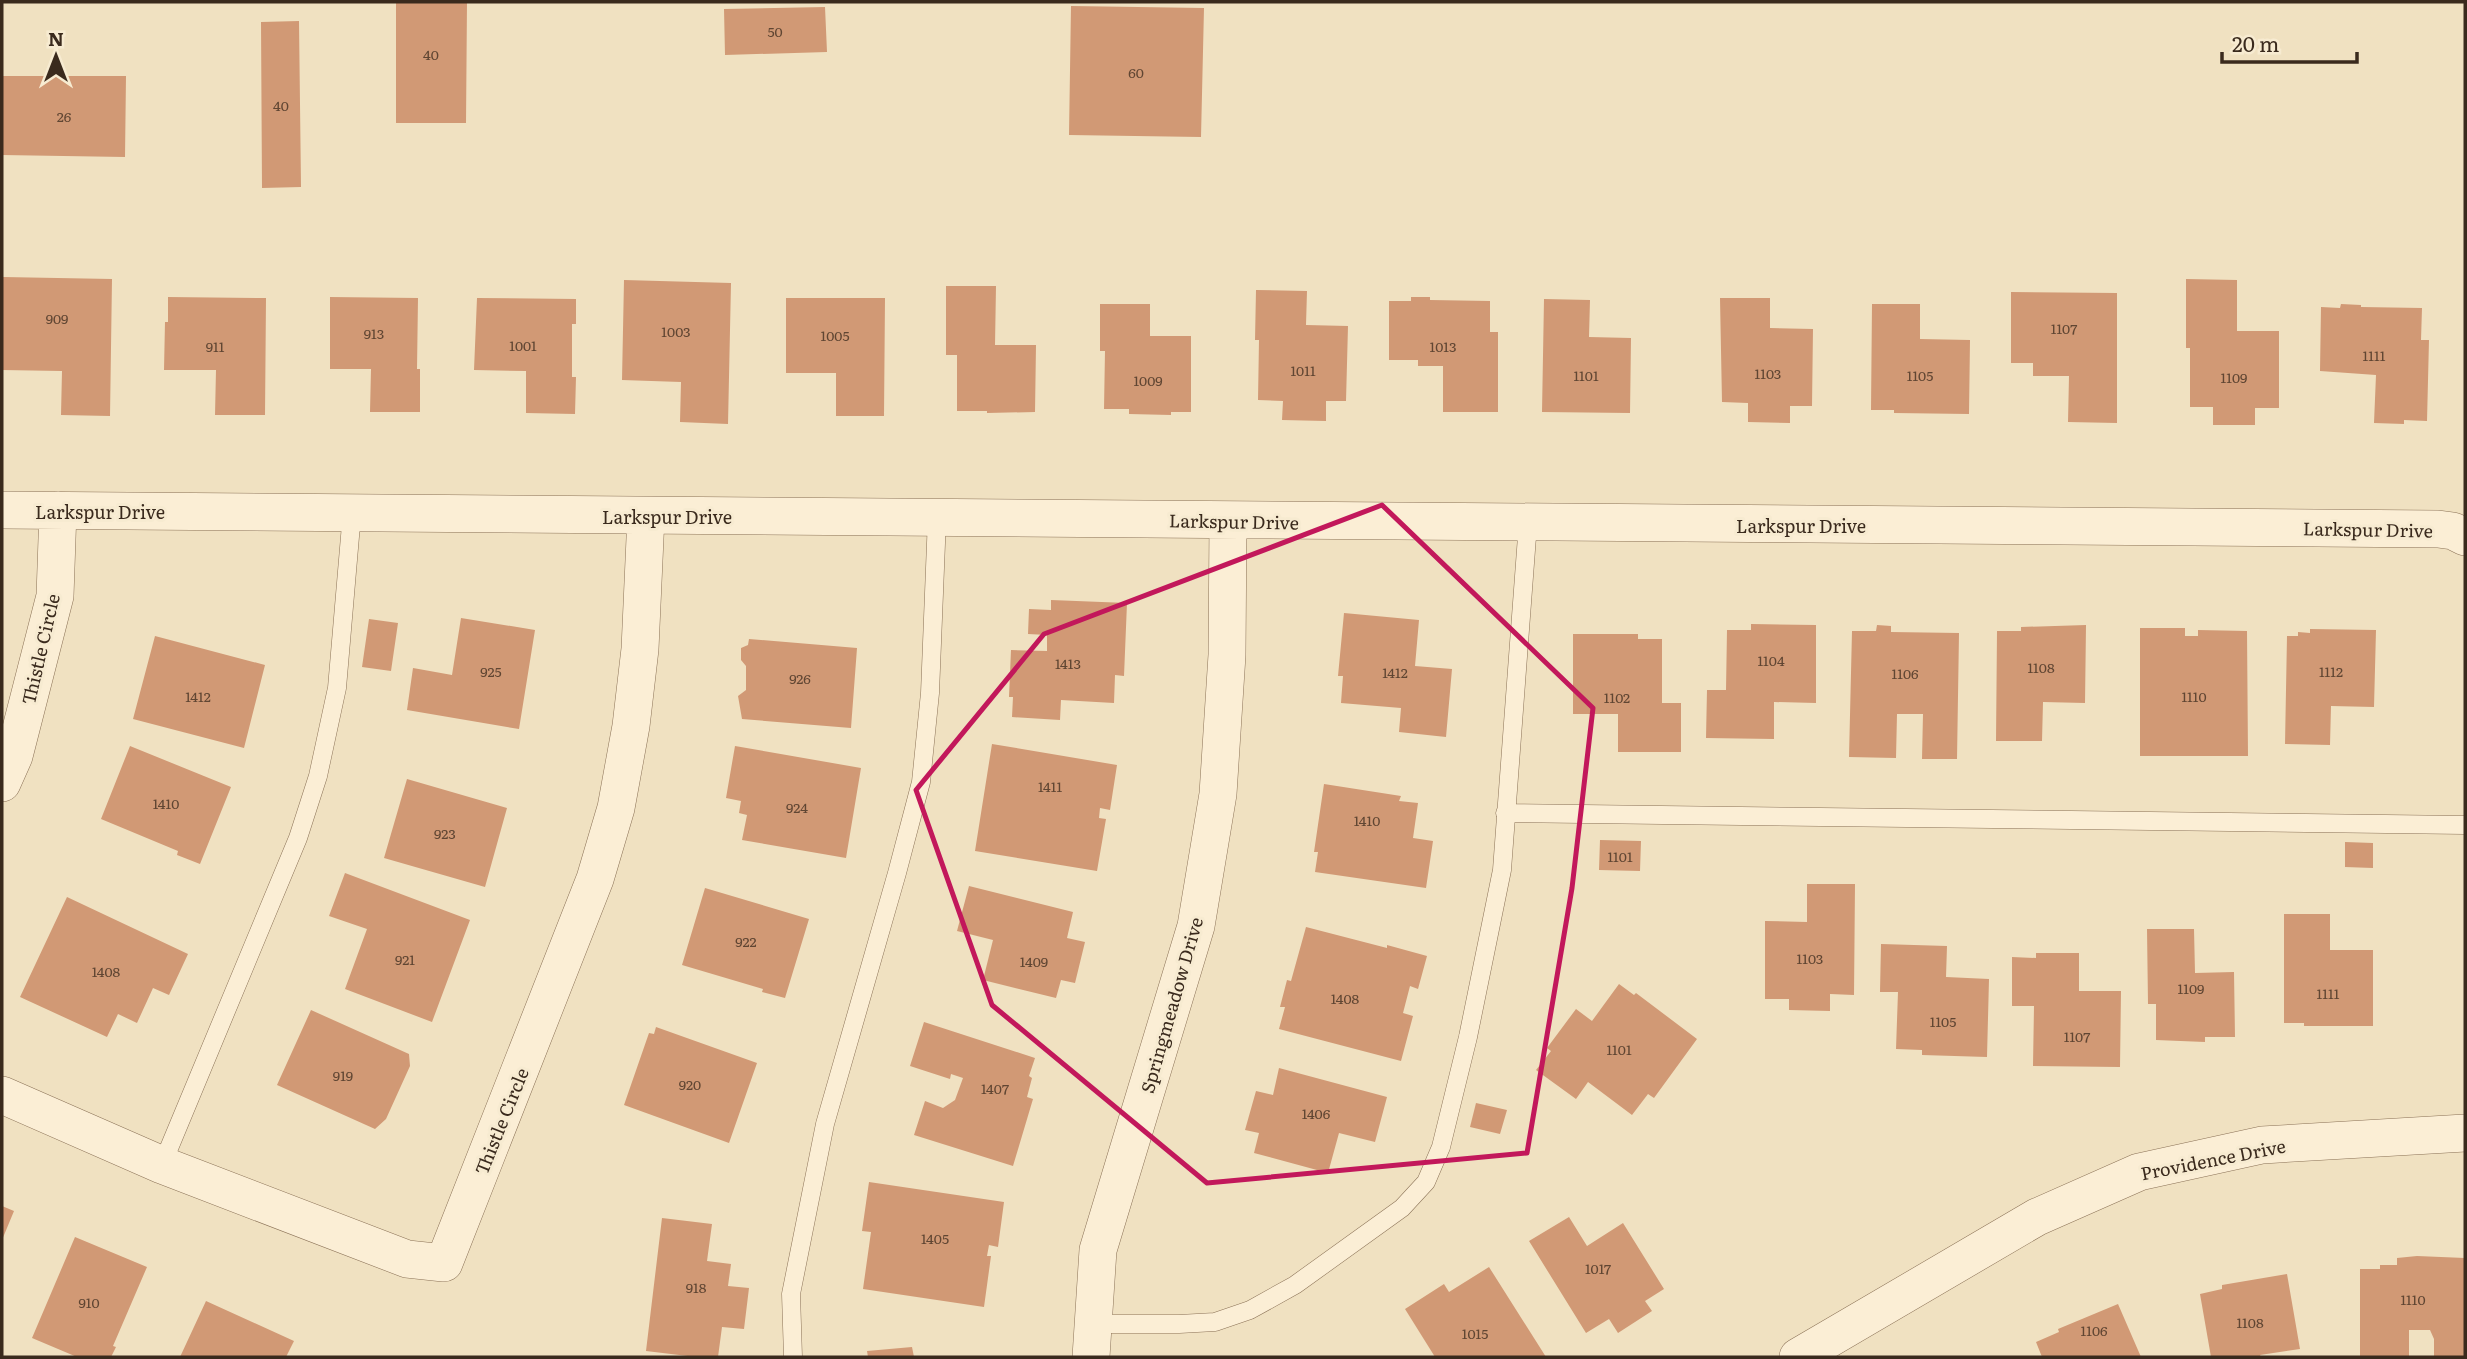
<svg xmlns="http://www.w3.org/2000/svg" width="2467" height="1359" viewBox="0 0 2467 1359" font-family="Literata,serif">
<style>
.building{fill:#d19975}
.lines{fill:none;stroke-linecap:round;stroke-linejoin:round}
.service-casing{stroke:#8b7257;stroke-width:19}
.minor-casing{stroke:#8b7257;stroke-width:38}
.service{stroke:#fbeed5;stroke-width:18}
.minor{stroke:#fbeed5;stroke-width:37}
.marked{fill:none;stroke:#c2185b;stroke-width:5;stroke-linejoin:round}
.labels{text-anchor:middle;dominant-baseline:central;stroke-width:6;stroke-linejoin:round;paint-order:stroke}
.number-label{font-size:14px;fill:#604633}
.street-label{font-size:18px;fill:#3a2a1d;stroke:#f7ebd1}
</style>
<rect width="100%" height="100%" fill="#f0e1c1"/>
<path class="building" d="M396 2H467L466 123H396Z
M1071 6 1204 8 1201 137 1069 135Z
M825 7 827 52 725 55 724 9Z
M299 21 301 187 262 188 261 22Z
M2 76H126L125 157 2 155Z
M3 277 112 279 110 416 61 415 62 371 2 370Z
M2186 279 2237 280V331H2279V408H2255V425H2213V407H2190V348H2186Z
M624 280 731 283 728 424 680 422 681 382 622 380Z
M946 286H996L995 345H1036L1035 412 987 413V411H957V355H946Z
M1256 290 1307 291 1306 325 1348 326 1346 401H1326V421L1282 420 1283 401 1258 400 1259 340H1255Z
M2011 292 2117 293V423L2068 422 2069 376H2033V363H2011Z
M168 297 266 298 265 415H215L216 370H164L165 322H168Z
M330 297 418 298 417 369H420V412H370L371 369H330Z
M1411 297H1430V300L1490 301V332H1498V412H1443V366H1418V360H1389V301H1411Z
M477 298 576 299V324H572V377H576L575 414 526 413V371L474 370Z
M786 298H885L884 416H836V373H786Z
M1720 298H1770V328L1813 329 1812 406H1790V423L1748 422V403L1722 402Z
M1544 299 1590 300 1589 337 1631 338 1630 413 1542 412Z
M1100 304H1150V336H1191V412H1171V415L1129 414V409H1104L1105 351H1100Z
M1872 304H1920V339L1970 340 1969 414 1894 413V410H1871Z
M2341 304 2361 305V307L2422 308 2421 340H2429L2427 421 2404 420V424L2374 423 2376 375 2320 371 2321 307 2340 308Z
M1051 600 1127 603 1124 676 1115 675 1114 703 1061 700 1060 720 1012 717 1013 697H1009L1011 650 1047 651V635L1028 634 1029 609 1051 610Z
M1344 613 1419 620 1415 666 1452 669 1446 737 1399 732 1401 708 1341 703 1343 676H1338Z
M461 618 535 630 519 729 407 710 413 668 452 675Z
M369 619 398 623 391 671 362 667Z
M1751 624 1816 625V703L1774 702V739L1706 738 1707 690H1726L1727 630H1751Z
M1877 625 1891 626V632L1959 633 1957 759H1922L1923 714H1897L1896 758 1849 757 1852 631H1876Z
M2086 625 2085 703 2043 702 2042 741H1996L1997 631H2021V627Z
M2140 628H2185V636H2198V630L2247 631 2248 756H2140Z
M2310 629 2376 630 2374 707 2331 706 2330 745 2285 744 2287 636H2298V632L2310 633Z
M1573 634H1638V639H1662V703H1681V752H1618V714H1573Z
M155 636 265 665 244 748 133 719Z
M749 639 857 648 851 728 742 719 738 696 746 690V666L741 660V648L748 645Z
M992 744 1117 765 1110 810 1100 808 1099 818 1106 819 1097 871 975 851Z
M130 746 231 787 200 864 177 855 178 851 101 819Z
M735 746 861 768 846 858 742 840 747 815 739 813 741 801 726 798Z
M407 779 507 808 485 887 384 858Z
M1324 784 1401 796 1399 801 1418 803 1413 838 1433 841 1426 888 1315 872 1318 852H1314Z
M1600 840 1641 841 1640 871 1599 870Z
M2345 842 2373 843V868L2345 867Z
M345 873 470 920 432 1022 345 989 367 929 329 916Z
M1807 884H1855L1854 995 1830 994V1011L1789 1010V999H1765V921L1807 922Z
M969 886 1073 912 1067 938 1085 942 1075 983 1061 980 1056 998 983 980 993 940 957 931Z
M705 888 809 919 785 998 762 992 763 989 682 965Z
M67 897 188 954 169 995 153 988 137 1023 118 1014 107 1037 20 997Z
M2284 914H2330V950H2373V1026H2304V1023H2284Z
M1306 927 1387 948V945L1427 956 1418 989 1410 986 1403 1013 1413 1016 1401 1061 1279 1029 1285 1007H1280L1287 980 1291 981Z
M2147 929H2194L2195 973 2234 972 2235 1037H2205V1042L2156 1040V1004H2148Z
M1881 944 1947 946 1946 977 1989 979 1987 1057 1922 1055V1050L1896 1049 1898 992H1880Z
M2036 953H2079V991H2121L2120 1067 2033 1066 2034 1006H2012V957L2036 958Z
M1619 984 1634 995 1636 993 1697 1039 1654 1098 1648 1094 1632 1115 1588 1082 1576 1099 1536 1070 1551 1051 1547 1048 1576 1009 1592 1021Z
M311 1010 409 1054 410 1066 386 1119 375 1129 277 1085Z
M924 1022 1035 1058 1029 1076 1032 1078 1027 1097 1033 1099 1013 1166 914 1135 925 1101 943 1108 955 1100 963 1078 951 1074 950 1079 910 1066Z
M656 1027 757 1063 729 1143 624 1105 649 1033 654 1034Z
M1279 1068 1387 1097 1375 1142 1339 1133 1328 1173 1254 1153 1259 1133 1245 1130 1256 1091 1273 1095Z
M1476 1103 1507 1110 1500 1134 1470 1127Z
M869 1182 1004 1202 998 1247 989 1245 987 1256H991L984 1307 863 1289 871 1232 862 1231Z
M2 1206 14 1211 2 1240Z
M1569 1217 1587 1246 1623 1223 1664 1289 1645 1301 1652 1311 1618 1333 1609 1319 1586 1333 1529 1241Z
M662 1218 712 1224 707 1261 731 1264 728 1286 749 1288 744 1329 722 1327 718 1357H696L646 1351Z
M75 1237 147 1267 113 1346 116 1347 111 1357H77L32 1338Z
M2417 1256 2465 1258V1357H2434V1339L2430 1330H2409V1357H2360V1269H2380V1265H2397V1258Z
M1489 1267 1546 1357H1435L1405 1309 1444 1284 1449 1292Z
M2287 1274 2300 1349 2260 1355 2261 1357H2211L2200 1294 2222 1289V1285Z
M206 1301 294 1341 286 1357H180Z
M2118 1304 2141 1357H2042L2036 1342 2059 1332 2058 1329Z
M912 1347 914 1357H868L867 1351Z"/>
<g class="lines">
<defs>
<path id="service" d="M1505 813 2465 825
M162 1165 298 838 318 776 337 688 352 513
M1093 1324H1179L1215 1322 1250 1310 1295 1285 1402 1208 1426 1182 1441 1147 1468 1037 1502 870 1528 523
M793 1357 791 1294 825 1124 897 873 921 782 930 693 937 518"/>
<path id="minor" d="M2 510 2438 529 2453 531 2465 537
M2 783 14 756 55 596 58 510
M2 1095 162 1165 407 1259 444 1263 595 879 616 808 631 726 640 649 646 516
M1091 1357 1098 1250 1196 926 1218 794 1227 655 1228 521
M1798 1357 2037 1217 2139 1172 2262 1145 2465 1133"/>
</defs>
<use href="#service" class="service-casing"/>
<use href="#minor" class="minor-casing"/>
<use href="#service" class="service"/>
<use href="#minor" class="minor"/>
</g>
<path class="marked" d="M1382 505 1593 708 1572 888 1527 1153 1207 1183 992 1005 916 790 1044 634Z"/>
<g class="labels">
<g class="number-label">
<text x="775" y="31">50</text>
<text x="431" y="54">40</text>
<text x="1136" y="72">60</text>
<text x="281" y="105">40</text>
<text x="64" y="116">26</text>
<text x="57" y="318">909</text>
<text x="2064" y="328">1107</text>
<text x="676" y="331">1003</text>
<text x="374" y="333">913</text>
<text x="835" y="335">1005</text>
<text x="523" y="345">1001</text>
<text x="215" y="346">911</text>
<text x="1443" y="346">1013</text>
<text x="2374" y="355">1111</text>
<text x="1303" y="370">1011</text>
<text x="1768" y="373">1103</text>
<text x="1586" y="375">1101</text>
<text x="1920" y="375">1105</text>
<text x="2234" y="377">1109</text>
<text x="1148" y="380">1009</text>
<text x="1771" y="660">1104</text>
<text x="1068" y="663">1413</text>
<text x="2041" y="667">1108</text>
<text x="491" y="671">925</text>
<text x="2331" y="671">1112</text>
<text x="1395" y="672">1412</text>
<text x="1905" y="673">1106</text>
<text x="800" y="678">926</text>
<text x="198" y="696">1412</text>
<text x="2194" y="696">1110</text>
<text x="1617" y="697">1102</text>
<text x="1050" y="786">1411</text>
<text x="166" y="803">1410</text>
<text x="797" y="807">924</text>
<text x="1367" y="820">1410</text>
<text x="445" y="833">923</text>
<text x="1620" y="856">1101</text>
<text x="746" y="941">922</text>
<text x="1810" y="958">1103</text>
<text x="405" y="959">921</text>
<text x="1034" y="961">1409</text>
<text x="106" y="971">1408</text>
<text x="2191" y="988">1109</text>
<text x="2328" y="993">1111</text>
<text x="1345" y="998">1408</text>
<text x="1943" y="1021">1105</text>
<text x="2077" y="1036">1107</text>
<text x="1619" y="1049">1101</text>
<text x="343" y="1075">919</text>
<text x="690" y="1084">920</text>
<text x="995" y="1088">1407</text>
<text x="1316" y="1113">1406</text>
<text x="935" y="1238">1405</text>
<text x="1598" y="1268">1017</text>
<text x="696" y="1287">918</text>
<text x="2413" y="1299">1110</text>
<text x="89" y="1302">910</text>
<text x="2250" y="1322">1108</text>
<text x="2094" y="1330">1106</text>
<text x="1475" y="1333">1015</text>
</g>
<g class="street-label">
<text x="100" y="511">Larkspur Drive</text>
<text x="667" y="516">Larkspur Drive</text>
<text transform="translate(1234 521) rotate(1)">Larkspur Drive</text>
<text x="1801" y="525">Larkspur Drive</text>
<text transform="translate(2368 529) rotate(1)">Larkspur Drive</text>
<text transform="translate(40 649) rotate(-77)">Thistle Circle</text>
<text transform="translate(1171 1005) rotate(-74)">Springmeadow Drive</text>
<text transform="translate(501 1121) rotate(-68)">Thistle Circle</text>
<text transform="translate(2213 1159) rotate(-11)">Providence Drive</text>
</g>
</g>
<rect width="2467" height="1359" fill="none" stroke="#3a2a1d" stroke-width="7"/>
<g transform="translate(56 56)" stroke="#f7ebd1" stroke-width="5" paint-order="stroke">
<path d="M0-5L12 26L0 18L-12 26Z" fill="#3a2a1d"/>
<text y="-10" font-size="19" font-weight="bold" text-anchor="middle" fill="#3a2a1d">N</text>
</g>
<path d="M2222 52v10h135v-10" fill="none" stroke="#3a2a1d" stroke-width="3.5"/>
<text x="2232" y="52" font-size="21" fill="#3a2a1d" stroke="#f7ebd1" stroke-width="5" paint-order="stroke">20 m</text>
</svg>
